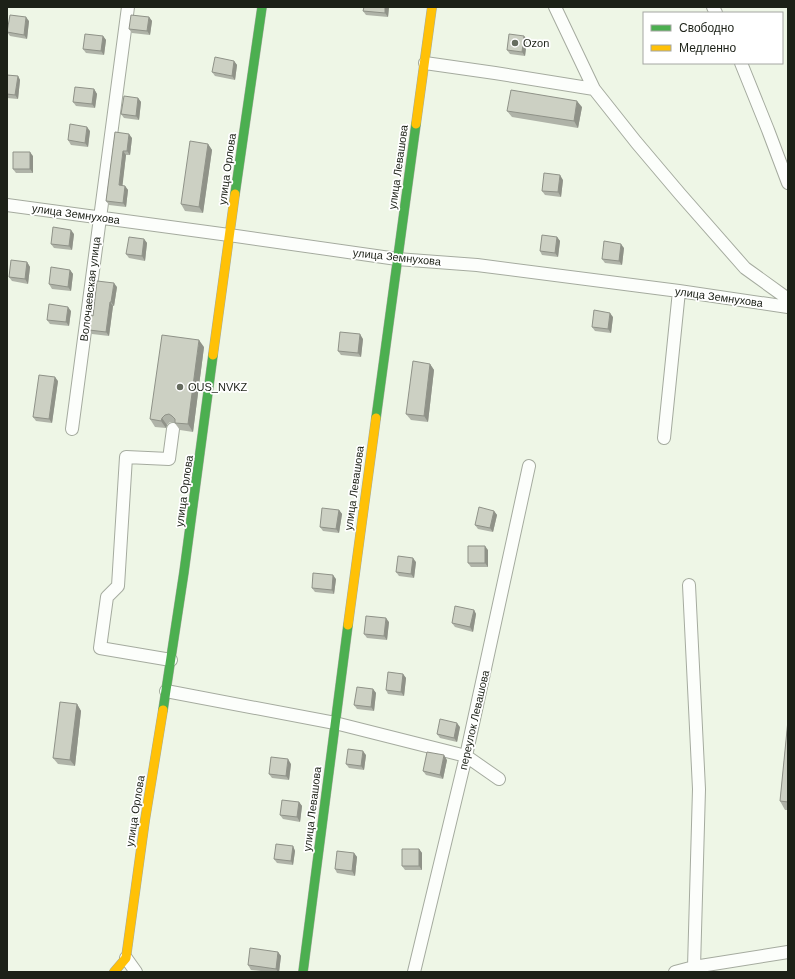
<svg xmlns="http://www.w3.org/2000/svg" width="795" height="979" viewBox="0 0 795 979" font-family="Arial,sans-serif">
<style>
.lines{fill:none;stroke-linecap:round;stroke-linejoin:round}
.street-casing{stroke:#a5ab9f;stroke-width:14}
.fast-casing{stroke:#a5ab9f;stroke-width:10}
.slow-casing{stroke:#a5ab9f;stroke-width:10}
.street{stroke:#fcfefb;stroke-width:12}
.fast{stroke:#4caf50;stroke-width:9}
.slow{stroke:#ffc107;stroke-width:9}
.wall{fill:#afb3a8}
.shaded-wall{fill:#8f9288}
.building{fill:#ccd0c3;stroke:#8f9288}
.poi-dot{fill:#666c5f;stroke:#fff;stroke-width:1.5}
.labels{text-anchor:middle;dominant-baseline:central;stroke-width:3.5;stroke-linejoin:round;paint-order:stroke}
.poi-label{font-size:11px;fill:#1c2117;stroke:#fff;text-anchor:start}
.street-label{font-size:11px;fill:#1c2117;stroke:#fff}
</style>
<rect width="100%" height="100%" fill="#eef6e6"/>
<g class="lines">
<defs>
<path id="street" d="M555 7 594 89 636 142 680 194 745 268 788 299
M713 7 716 13
M425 63 495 73 594 89
M741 63 768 130 788 183
M7 205 229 235 397 259 477 265 679 291 788 307
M72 429 128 7
M664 438 679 291
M689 585 699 789 694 967
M171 660 100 648 107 597 118 586 126 457 169 459 173 429
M166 691 335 723 466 756 499 779
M126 958 136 972
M414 972 466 756 529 466
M675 972 694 967 788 952"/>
<path id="fast" d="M235 194 262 7
M376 418 416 124
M163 710 184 572 213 355
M303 972 348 625"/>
<path id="slow" d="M416 124 432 7
M213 355 235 194
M348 625 376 418
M114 972 126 958 145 820 163 710"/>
</defs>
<use href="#street" class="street-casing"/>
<use href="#fast" class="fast-casing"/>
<use href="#slow" class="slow-casing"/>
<use href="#street" class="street"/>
<use href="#fast" class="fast"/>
<use href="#slow" class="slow"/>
</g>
<path class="wall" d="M389 7 388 17 366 15 363 11Z
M149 17 152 21 150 35 132 33 129 29Z
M29 21 27 39 10 36 7 32Z
M103 36 106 40 104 55 86 53 83 49Z
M524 36 527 40 525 56 510 54 507 50Z
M234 61 237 65 235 80 215 76 212 72Z
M7 75 18 76 20 80 18 99 7 98Z
M94 89 97 94 95 108 76 106 73 102Z
M138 98 141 102 139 120 124 118 121 114Z
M582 107 578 128 512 117 507 111Z
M90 131 88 147 71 145 68 140Z
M115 132 132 138 130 155H126L122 186H125L128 190 126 207 109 205 106 201Z
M208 144 212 150 203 213 185 211 181 204Z
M33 156V173H16L13 169Z
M563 180 561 197 545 195 542 191Z
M74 234 72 250 54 248 51 244Z
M557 237 560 241 558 257 542 255 540 251Z
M144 239 147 243 145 261 129 258 126 254Z
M624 248 622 265 605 263 602 259Z
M27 262 30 267 28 284 12 281 9 277Z
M70 270 73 274 71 291 52 289 49 284Z
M117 287 114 306H113L109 336 92 334 89 330 93 316Z
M71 311 69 326 50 324 47 320Z
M613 317 611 333 595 331 592 327Z
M363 339 361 357 341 355 338 351Z
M204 347 193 432 180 430 174 422H170L167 425 166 428 155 427 150 419Z
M430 364 434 370 428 422 411 420 406 414Z
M58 381 52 423 36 421 33 417Z
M339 510 342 514 339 533 323 531 320 527Z
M494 511 497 515 493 532 478 529 475 525Z
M488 550V567H471L468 563Z
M416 562 414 578 399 576 396 572Z
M336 579 334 594 315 592 312 588Z
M474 610 476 614 473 632 455 627 452 623Z
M389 622 387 640 367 638 364 634Z
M403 674 406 678 404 696 388 694 386 690Z
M373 689 376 693 374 711 357 709 354 705Z
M77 704 81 711 75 766 58 764 53 758Z
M788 720V810H785L780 801Z
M460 727 457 742 440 738 437 734Z
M366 755 364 770 349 768 346 764Z
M447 760 443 779 426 775 423 771Z
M291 764 289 780 272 778 269 774Z
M299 802 302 806 300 822 283 819 280 815Z
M293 846 295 851 293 865 277 863 274 859Z
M419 849 422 853V870H405L402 866Z
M354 853 357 857 355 876 337 873 335 869Z
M278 952 281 956 279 972H270L251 970 248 965Z"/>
<path class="shaded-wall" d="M385 7H389L388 17 385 13Z
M26 17 29 21 27 39 24 35Z
M149 17 152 21 150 35 147 31Z
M103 36 106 40 104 55 101 51Z
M524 36 527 40 525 56 522 52Z
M234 61 237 65 235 80 232 76Z
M18 76 20 80 18 99 15 95Z
M94 89 97 94 95 108 92 104Z
M138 98 141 102 139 120 136 116Z
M577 101 582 107 578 128 574 121Z
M87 127 90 131 88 147 85 143Z
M129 134 132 138 130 155 127 151Z
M208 144 212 150 203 213 199 207Z
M123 151 126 155 122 190 119 185Z
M30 152 33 156V173L30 169Z
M560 175 563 180 561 197 558 192Z
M125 186 128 190 126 207 123 203Z
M71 230 74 234 72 250 69 246Z
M557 237 560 241 558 257 555 253Z
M144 239 147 243 145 261 142 256Z
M621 244 624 248 622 265 619 261Z
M27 262 30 267 28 284 25 279Z
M70 270 73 274 71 291 68 287Z
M114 283 117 287 114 306 111 302Z
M110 302 113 306 109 336 106 332Z
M68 307 71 311 69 326 66 322Z
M610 313 613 317 611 333 608 329Z
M360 334 363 339 361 357 358 353Z
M199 340 204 347 193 432 188 424Z
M430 364 434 370 428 422 424 416Z
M55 377 58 381 52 423 49 419Z
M162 418 167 425 166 428 161 421Z
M339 510 342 514 339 533 336 529Z
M494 511 497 515 493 532 490 528Z
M485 546 488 550V567L485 563Z
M413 558 416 562 414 578 411 574Z
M333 575 336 579 334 594 332 590Z
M474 610 476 614 473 632 470 627Z
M386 618 389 622 387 640 384 636Z
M403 674 406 678 404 696 401 692Z
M373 689 376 693 374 711 371 707Z
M77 704 81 711 75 766 70 760Z
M457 723 460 727 457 742 454 738Z
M363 751 366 755 364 770 361 766Z
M444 755 447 760 443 779 440 775Z
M288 759 291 764 289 780 286 776Z
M299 802 302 806 300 822 297 817Z
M293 846 295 851 293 865 291 861Z
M419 849 422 853V870L419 866Z
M354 853 357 857 355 876 352 871Z
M278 952 281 956 279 972H278L276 969Z"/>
<path class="building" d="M364 7H385V13L363 11Z
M10 15 26 17 24 35 7 32Z
M131 15 149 17 147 31 129 29Z
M85 34 103 36 101 51 83 49Z
M509 34 524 36 522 52 507 50Z
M215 57 234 61 232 76 212 72Z
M7 75 18 76 15 95 7 94Z
M75 87 94 89 92 104 73 102Z
M511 90 577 101 574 121 507 111Z
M124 96 138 98 136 116 121 114Z
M70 124 87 127 85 143 68 140Z
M115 132 129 134 127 151H123L119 185 125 186 123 203 106 201Z
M190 141 208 144 199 207 181 204Z
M13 152H30V169H13Z
M544 173 560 175 558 192 542 191Z
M53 227 71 230 69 246 51 244Z
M542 235 557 237 555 253 540 251Z
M129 237 144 239 142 256 126 254Z
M604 241 621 244 619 261 602 259Z
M11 260 27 262 25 279 9 277Z
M51 267 70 270 68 287 49 284Z
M97 281 114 283 111 302H110L106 332 89 330 91 315 93 316Z
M49 304 68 307 66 322 47 320Z
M594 310 610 313 608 329 592 327Z
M340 332 360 334 358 353 338 351Z
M162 335 199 340 188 424 175 423V419L172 416 169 414 165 415 162 418 161 421 150 419Z
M413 361 430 364 424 416 406 414Z
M39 375 55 377 49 419 33 417Z
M479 507 494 511 490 528 475 525Z
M322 508 339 510 336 529 320 527Z
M468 546H485V563H468Z
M398 556 413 558 411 574 396 572Z
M313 573 333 575 332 590 312 588Z
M455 606 474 610 470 627 452 623Z
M366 616 386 618 384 636 364 634Z
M388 672 403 674 401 692 386 690Z
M357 687 373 689 371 707 354 705Z
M60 702 77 704 70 760 53 758Z
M440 719 457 723 454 738 437 734Z
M788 720V802L780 801Z
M348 749 363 751 361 766 346 764Z
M427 752 444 755 440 775 423 771Z
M271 757 288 759 286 776 269 774Z
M282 800 299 802 297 817 280 815Z
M276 844 293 846 291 861 274 859Z
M402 849H419V866H402Z
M337 851 354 853 352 871 335 869Z
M250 948 278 952 276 969 248 965Z"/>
<g class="poi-dot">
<circle cx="515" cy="43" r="4"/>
<circle cx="180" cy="387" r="4"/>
</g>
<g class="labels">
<g class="poi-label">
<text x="523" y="43">Ozon</text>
<text x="188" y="387">OUS_NVKZ</text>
</g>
<g class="street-label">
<text transform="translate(398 167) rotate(-82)">улица Левашова</text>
<text transform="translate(227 169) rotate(-82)">улица Орлова</text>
<text transform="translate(76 214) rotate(8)">улица Земнухова</text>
<text transform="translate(397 257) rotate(6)">улица Земнухова</text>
<text transform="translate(90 289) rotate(-83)">Волочаевская улица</text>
<text transform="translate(719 297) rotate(8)">улица Земнухова</text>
<text transform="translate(354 488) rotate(-82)">улица Левашова</text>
<text transform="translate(184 491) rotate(-82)">улица Орлова</text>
<text transform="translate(474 720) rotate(-77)">переулок Левашова</text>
<text transform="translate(312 809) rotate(-83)">улица Левашова</text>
<text transform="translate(135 811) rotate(-81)">улица Орлова</text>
</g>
</g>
<rect width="795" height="979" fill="none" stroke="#1c2117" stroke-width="16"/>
<rect x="643" y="12" width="140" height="52" fill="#ffffff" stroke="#a4a6a2"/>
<rect x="651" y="25" width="20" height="6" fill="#4caf50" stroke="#a4a6a2"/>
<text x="679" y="32" font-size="12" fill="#1c2117">Свободно</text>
<rect x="651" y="45" width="20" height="6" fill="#ffc107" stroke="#a4a6a2"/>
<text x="679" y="52" font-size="12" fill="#1c2117">Медленно</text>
</svg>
